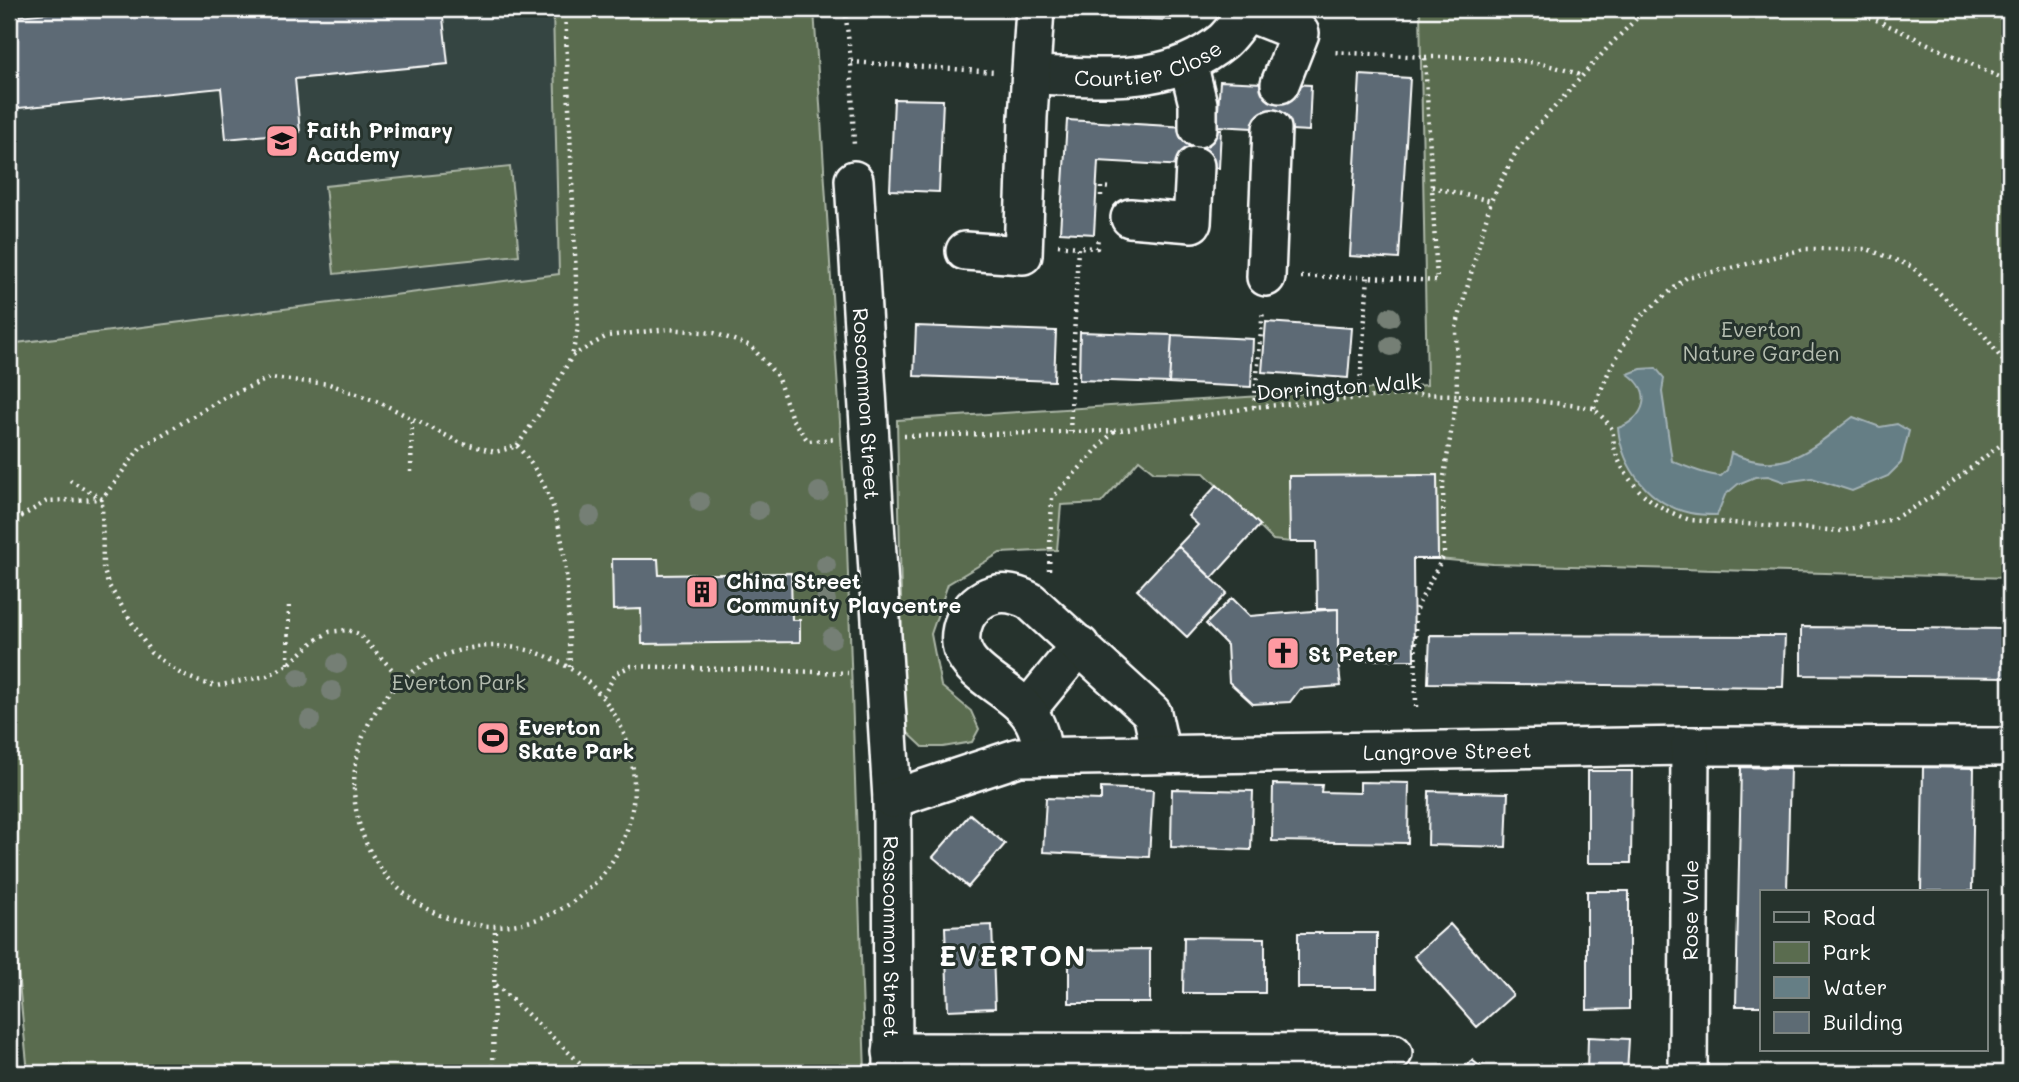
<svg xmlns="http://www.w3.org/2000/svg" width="2019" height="1082" viewBox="0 0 2019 1082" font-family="Mali,sans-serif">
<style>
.built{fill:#364442}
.green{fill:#5a6c4f;stroke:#acb6a7;stroke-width:2}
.water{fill:#657e85;stroke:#a3b2b6;stroke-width:2}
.building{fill:#5d6b74;stroke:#fff;stroke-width:2}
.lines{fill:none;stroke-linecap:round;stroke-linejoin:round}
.minor-casing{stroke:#fff;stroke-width:42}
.path{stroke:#fff;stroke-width:4.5;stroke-dasharray:2 5;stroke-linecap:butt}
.minor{stroke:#26332d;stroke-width:37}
.tree{fill:#757f75}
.labels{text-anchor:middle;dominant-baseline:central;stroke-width:6;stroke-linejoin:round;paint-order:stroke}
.street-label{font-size:21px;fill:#fff;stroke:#26332d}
.poi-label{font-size:21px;font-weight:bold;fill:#fff;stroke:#26332d;text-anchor:start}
.park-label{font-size:21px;fill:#b5bdb0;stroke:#26332d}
.district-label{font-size:28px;font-weight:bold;letter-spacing:2px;fill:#fff;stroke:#26332d}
</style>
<rect width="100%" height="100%" fill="#26332d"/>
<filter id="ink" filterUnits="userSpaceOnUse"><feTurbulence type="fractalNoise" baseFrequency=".0143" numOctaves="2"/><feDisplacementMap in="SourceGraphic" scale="14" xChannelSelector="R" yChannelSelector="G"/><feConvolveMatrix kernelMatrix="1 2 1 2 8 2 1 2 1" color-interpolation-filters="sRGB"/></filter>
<g filter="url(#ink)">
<path class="built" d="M9 9H553L559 274 9 344Z"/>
<path class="green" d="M553 9H814L846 517 865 1073H28L9 883V344L559 274Z
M1420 9H2010V578L1493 564 1438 559 1437 475 1290 476V542L1273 540 1204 473 1154 472 1139 460 1101 503 1061 505 1057 550 1000 553 948 584 931 634 941 686 971 711 979 729 972 742 943 747H923L904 729 897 420 1427 385Z
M510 167 519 255 334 274 325 186Z"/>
<path class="water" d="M1656 368 1664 378 1662 392 1672 461C1687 467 1705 475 1721 476L1727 470 1731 453C1786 478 1811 448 1853 417L1880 427 1897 424 1909 431 1901 463 1888 476 1852 491 1812 478 1785 482 1768 476 1755 477 1738 484 1725 495 1717 515C1708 515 1699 515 1690 513 1649 504 1622 468 1618 428 1645 419 1654 392 1628 374L1641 369Z"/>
<path class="building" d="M88 9H442L448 64 295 79 300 132 226 139 221 88 9 109V17Z
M1059 9H1171V20L1059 16Z
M1360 75 1410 78 1399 259 1350 256Z
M1220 81 1311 85 1309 131 1217 126Z
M894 99 943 100 939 192 890 190Z
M1067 120 1221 129 1219 168 1098 161 1094 234 1060 232Z
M1266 322 1352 328 1348 378 1262 372Z
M916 326 1056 331 1054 381 914 376Z
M1080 332 1172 335 1169 383 1079 380Z
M1172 335 1253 339 1251 387 1169 383Z
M1437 475 1438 559H1413L1414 660H1338V609H1317L1316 542H1290L1289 476Z
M1217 485 1260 525 1212 578 1178 546 1198 525 1188 516Z
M1178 546 1227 593 1187 637 1137 590Z
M612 559H658L659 575 791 573 792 620H800V642L642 644 641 609 613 610Z
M1232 598 1250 616 1338 609V660L1341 686 1300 689 1290 702 1253 704 1229 682 1227 645 1206 624Z
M1801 627 2010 629V677L1801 675Z
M1430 635 1785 636 1783 687 1428 683Z
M1741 767 1790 768 1787 891H1762V1006H1736Z
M1923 767 1974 768 1972 891H1921Z
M1588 771H1632L1631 863H1588Z
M1360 782 1409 783 1408 843 1272 841 1273 784 1322 785 1321 792 1360 793Z
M1101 788 1153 790 1149 857 1043 852 1046 798 1101 800Z
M1172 789 1253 791 1251 850 1171 847Z
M1429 791 1508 793 1506 847 1428 845Z
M970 814 1005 844 968 887 933 857Z
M1587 891H1629V1009L1587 1010Z
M1450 924 1513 995 1477 1027 1414 956Z
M992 925 995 1008 948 1010 945 927Z
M1298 933H1377V988H1298Z
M1184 937 1265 938V993H1183Z
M1150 949V1003H1069V950Z
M1588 1037 1629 1039 1627 1073H1587Z
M1472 1060 1488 1073H1462Z"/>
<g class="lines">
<defs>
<g id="minor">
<path d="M1246 9 1247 12 1300 33 1280 84"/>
<path d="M1188 63 1198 104V128"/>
<path id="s1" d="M1031 75C1099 76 1166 88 1223 41 1232 33 1239 21 1247 12"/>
<path id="s2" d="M854 180 892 799 893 1073"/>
<path d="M1130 218 1192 223 1195 166"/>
<path d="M965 251 1023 255 1028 117 1035 9"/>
<path d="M1266 277 1272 129"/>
<path d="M1027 710 1080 645"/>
<path d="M1043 756C1041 740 1038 724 1027 711 1005 682 944 668 965 619 970 608 981 598 993 595 1006 591 1018 595 1030 601L1152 713 1161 754"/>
<path id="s3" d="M892 799 1019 757 1690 746 2010 747"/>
<path d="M892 1052 1393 1053"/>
<path id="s4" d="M1688 1073 1690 746"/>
</g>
</defs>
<use href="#minor" class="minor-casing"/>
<path class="path" d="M565 9 578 328 572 355
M845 9 851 62 854 147
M1843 9 1872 18 2010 82
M1425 57C1479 57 1532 56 1583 76
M851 62 996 72
M1432 187 1491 201
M1101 196V187L1112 188
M1058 245 1078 247
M1301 277H1368L1437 281 1425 57 1332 52
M1359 398 1368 277
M1254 407 1263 310
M1594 408 1609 371 1639 318 1687 277 1732 268 1804 249H1867L1911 266 1984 335 2010 370
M1070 432 1078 247 1097 248 1098 236
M904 436 1115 431 1254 407 1410 394 1457 395 1456 328 1491 201 1518 148 1609 46 1646 9
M517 446C574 508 566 589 570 667
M411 472 412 419
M70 480 102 499 103 567 108 584 151 653 181 674 200 682 216 686 267 676 288 665 313 642 329 632 347 630 359 634 402 680
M9 524 47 501 102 499 140 448 225 397 270 378 329 384 379 402 459 442 495 452 507 449 517 446 541 411 572 356 607 336 668 329 714 333 751 346 777 376 792 419 808 441 836 439
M1049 570 1052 498 1114 431
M354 786a140 140 0 1 1 280 0a140 140 0 1 1-280 0Z
M288 664 289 605
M603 696 616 673 631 666 848 673
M1416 707 1415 611 1444 555 1443 483 1457 395 1530 400 1594 408C1599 415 1609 422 1612 430 1614 436 1613 445 1615 451 1628 488 1655 508 1690 520L1842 531 1893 519 1935 495 2010 438
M496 985 591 1073
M493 1073 495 926"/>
<use href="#minor" class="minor"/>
</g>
<g class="tree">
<circle cx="1390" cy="317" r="10"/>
<circle cx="1391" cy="346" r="10"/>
<circle cx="819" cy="492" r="10"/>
<circle cx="700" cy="502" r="10"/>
<circle cx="758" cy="510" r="10"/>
<circle cx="590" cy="516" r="10"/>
<circle cx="826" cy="565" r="10"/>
<circle cx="826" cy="600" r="10"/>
<circle cx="832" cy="638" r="10"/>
<circle cx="337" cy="664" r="10"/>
<circle cx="299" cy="678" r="10"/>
<circle cx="332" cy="691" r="10"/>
<circle cx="310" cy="720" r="10"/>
</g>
</g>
<defs>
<symbol id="school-square" viewBox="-11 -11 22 22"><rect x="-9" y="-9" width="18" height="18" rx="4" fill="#ff9aa2" stroke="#26332d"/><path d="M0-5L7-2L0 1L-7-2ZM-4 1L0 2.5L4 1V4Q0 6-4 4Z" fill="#111"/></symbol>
<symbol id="building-square" viewBox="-11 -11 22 22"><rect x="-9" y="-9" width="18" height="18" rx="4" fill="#ff9aa2" stroke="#26332d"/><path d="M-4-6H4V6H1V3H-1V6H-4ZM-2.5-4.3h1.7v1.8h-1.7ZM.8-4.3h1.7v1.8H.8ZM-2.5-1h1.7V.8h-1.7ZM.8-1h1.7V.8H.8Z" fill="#111"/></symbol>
<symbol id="church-square" viewBox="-11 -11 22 22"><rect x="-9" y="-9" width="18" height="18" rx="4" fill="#ff9aa2" stroke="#26332d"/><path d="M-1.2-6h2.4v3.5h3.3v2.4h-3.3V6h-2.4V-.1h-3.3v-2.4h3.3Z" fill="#111"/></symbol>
<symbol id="stadium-square" viewBox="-11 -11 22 22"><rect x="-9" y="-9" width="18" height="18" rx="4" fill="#ff9aa2" stroke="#26332d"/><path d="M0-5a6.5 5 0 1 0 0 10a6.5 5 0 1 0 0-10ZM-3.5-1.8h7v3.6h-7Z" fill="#111"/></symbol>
</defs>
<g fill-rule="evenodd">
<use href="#school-square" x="263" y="122" width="38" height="38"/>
<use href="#building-square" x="683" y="573" width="38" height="38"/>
<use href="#church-square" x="1264" y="634" width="38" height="38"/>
<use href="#stadium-square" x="474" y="719" width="38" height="38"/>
</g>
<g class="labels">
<g class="street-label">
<text stroke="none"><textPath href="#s1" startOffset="119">Courtier Close</textPath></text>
<text transform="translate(1339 386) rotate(-4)">Dorrington Walk</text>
<text stroke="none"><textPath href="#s2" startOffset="224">Roscommon Street</textPath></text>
<text stroke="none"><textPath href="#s3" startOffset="562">Langrove Street</textPath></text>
<text stroke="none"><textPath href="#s4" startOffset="163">Rose Vale</textPath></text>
<text stroke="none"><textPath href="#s2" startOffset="758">Rosscommon Street</textPath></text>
</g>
<g class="poi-label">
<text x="306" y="129">Faith Primary<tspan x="306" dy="24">Academy</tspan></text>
<text x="726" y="580">China Street<tspan x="726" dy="24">Community Playcentre</tspan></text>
<text x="1308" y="653">St Peter</text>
<text x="518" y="726">Everton<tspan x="518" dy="24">Skate Park</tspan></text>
</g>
<g class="park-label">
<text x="1761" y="328">Everton<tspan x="1761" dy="24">Nature Garden</tspan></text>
<text x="459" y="681">Everton Park</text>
</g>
<g class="district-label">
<text x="1013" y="955">EVERTON</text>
</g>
</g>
<rect width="2019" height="1082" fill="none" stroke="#26332d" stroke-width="35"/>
<rect x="18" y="18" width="1984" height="1047" fill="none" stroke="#fff" stroke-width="2.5" filter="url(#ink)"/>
<rect x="1760" y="890" width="228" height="161" fill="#26332d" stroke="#7d8581" stroke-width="2"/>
<rect x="1774" y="912" width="35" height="10" fill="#26332d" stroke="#7d8581" stroke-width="2"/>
<text x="1823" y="925" font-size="21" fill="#ffffff">Road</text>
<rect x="1774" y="942" width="35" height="21" fill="#5a6c4f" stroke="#7d8581" stroke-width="2"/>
<text x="1823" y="960" font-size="21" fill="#ffffff">Park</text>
<rect x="1774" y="977" width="35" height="21" fill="#657e85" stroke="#7d8581" stroke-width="2"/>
<text x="1823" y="995" font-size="21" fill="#ffffff">Water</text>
<rect x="1774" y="1012" width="35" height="21" fill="#5d6b74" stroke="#7d8581" stroke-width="2"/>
<text x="1823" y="1030" font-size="21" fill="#ffffff">Building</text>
</svg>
